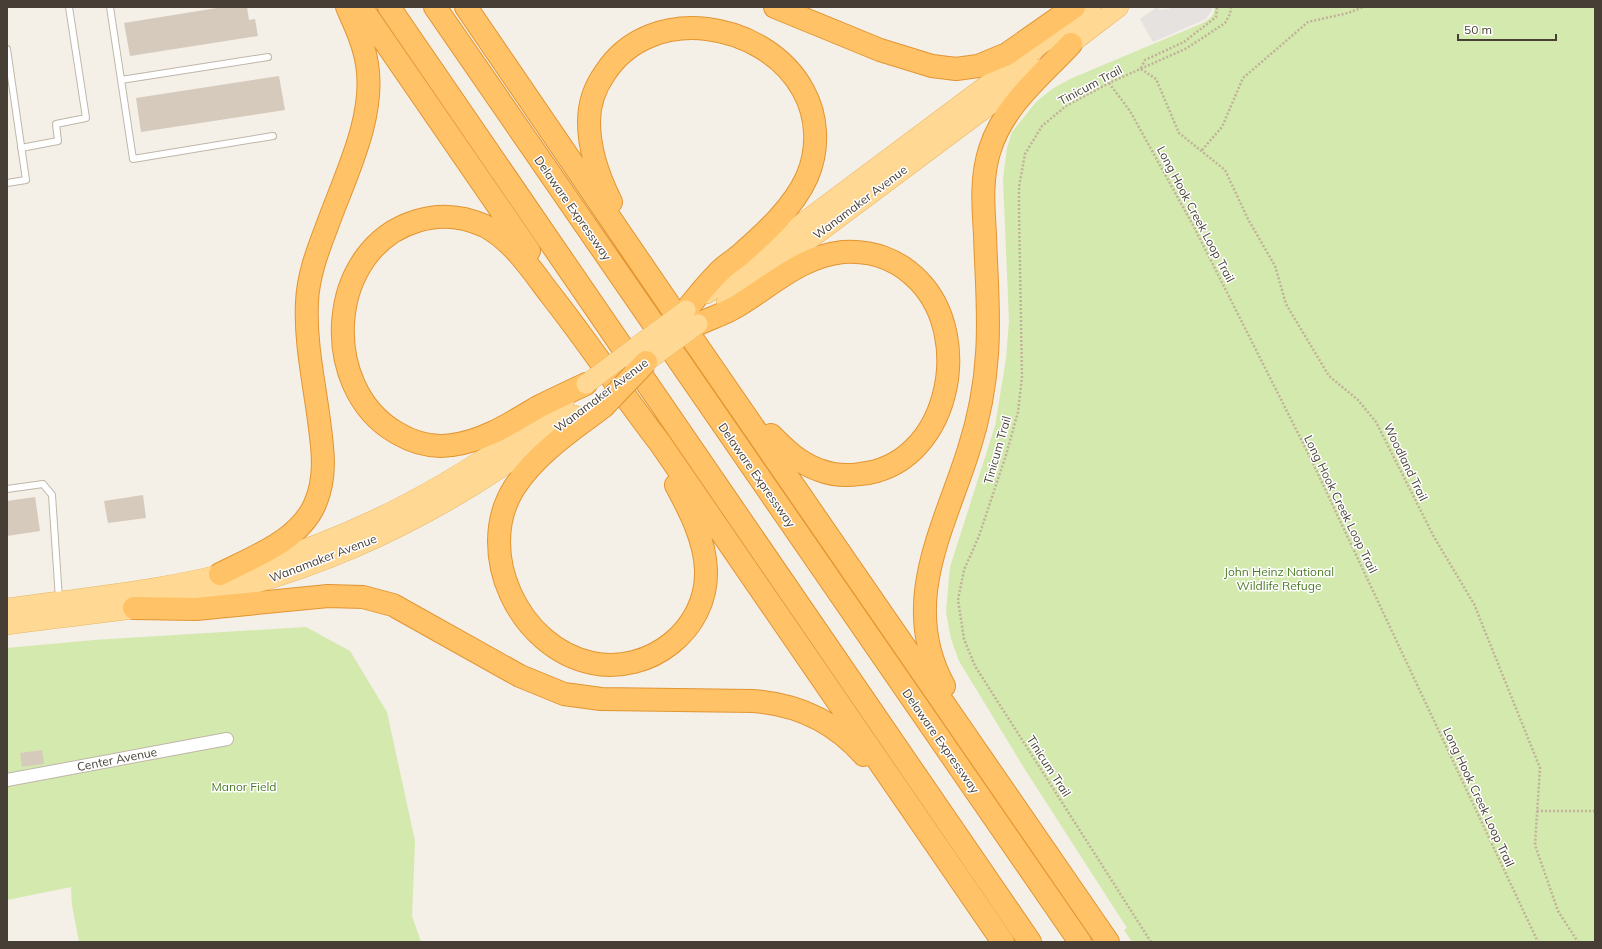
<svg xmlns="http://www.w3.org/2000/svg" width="1602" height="949" viewBox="0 0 1602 949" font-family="Mulish,sans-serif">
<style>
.green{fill:#d3e9ae}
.parking{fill:#e5e2df}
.building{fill:#d6cabc}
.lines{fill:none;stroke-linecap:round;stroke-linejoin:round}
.lane-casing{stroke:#c0b6a9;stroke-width:8}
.street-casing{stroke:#c0b6a9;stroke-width:14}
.primary-casing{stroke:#e8b661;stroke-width:20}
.highway-casing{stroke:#e29532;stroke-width:24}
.path{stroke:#c2b199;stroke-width:2.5;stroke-dasharray:2 2;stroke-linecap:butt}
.lane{stroke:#fff;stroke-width:6}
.street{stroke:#fff;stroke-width:12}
.primary{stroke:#ffd994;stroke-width:19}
.highway{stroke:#ffc266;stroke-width:22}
.primary-bridge-casing{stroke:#e8b661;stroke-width:20;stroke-linecap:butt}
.highway-bridge-casing{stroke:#e29532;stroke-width:24;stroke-linecap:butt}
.primary-bridge{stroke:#ffd994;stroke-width:19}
.highway-bridge{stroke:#ffc266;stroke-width:22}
.labels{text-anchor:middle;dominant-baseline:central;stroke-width:3;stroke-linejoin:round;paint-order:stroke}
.street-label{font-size:12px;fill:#473f35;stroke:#fff}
.park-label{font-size:12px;fill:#4c7b26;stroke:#fff}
</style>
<rect width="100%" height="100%" fill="#f4efe7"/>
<path class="green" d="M1215 7H1595V942H1132L1124 930 1127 928 1024 768 959 661 951 639 946 612 950 567 995 426 1006 359 1009 321 1003 179 1007 148 1012 132 1036 102 1052 89 1070 79 1203 23C1210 19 1214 16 1215 7Z
M306 627 350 651 387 712 415 841 412 916 421 942H79L72 905 71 887 7 900V648L94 640Z"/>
<path class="parking" d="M1157 7 1160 10 1169 9 1171 7H1211L1212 10 1206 19 1153 42 1140 19Z"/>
<path class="building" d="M223 7H247L249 20 255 19 258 36 130 56 124 23Z
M279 76 285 110 141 132 136 98Z
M143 495 146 518 108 523 104 501Z
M35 497 40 531 7 536V501Z
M42 750 44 764 22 767 20 753Z"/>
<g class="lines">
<defs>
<path id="lane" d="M110 7 133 159 273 136
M7 49 26 180 7 183
M121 80 268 57
M21 148 58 141 56 124 86 118 69 7
M7 489 43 484 52 495 59 599"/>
<path id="street" d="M7 780 227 739"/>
<path id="primary" d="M1059 53 1119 7
M707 294 1091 7
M726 302 1038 69
M7 608C86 597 167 590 244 568 362 536 469 476 565 400
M7 625C73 616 141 610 206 596 300 575 390 537 471 487 508 465 541 440 575 415"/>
<path id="highway" d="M361 7 529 251
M389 7 1030 942
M435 7 1080 942
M466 7 685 328 1108 942
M775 7 880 50 932 66 956 69 978 66 1007 54 1074 7
M611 202C599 178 589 148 589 122 589 104 595 87 605 73 651 2 765 21 803 90 818 117 819 149 807 177 793 208 765 233 740 255 733 261 724 266 718 273 706 285 696 298 686 310
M698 324C711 318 727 313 739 305 772 285 802 256 843 252 872 250 899 260 919 281 975 339 948 466 860 474 847 476 832 475 819 470 799 463 785 449 771 435
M586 384C571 391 554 399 538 407 511 423 484 441 452 445 433 448 414 443 397 433 318 388 326 248 417 221 439 214 463 216 485 226 513 241 531 269 550 294 588 342 622 394 660 443L1003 942
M603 407C571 431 536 454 514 488 474 552 519 648 592 663 649 675 708 630 706 570 705 540 690 511 676 485
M220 574C253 557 299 541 315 504 328 474 322 444 318 413 313 377 305 339 307 302 308 277 317 252 326 229 344 178 376 118 367 64 364 44 355 25 347 7
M134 608 196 609 328 596 363 597 393 605 520 676 564 694 601 699 753 701C798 704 834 721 864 755
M944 686C899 603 944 529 969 449 979 418 985 386 987 354 990 314 986 274 985 234 983 205 981 176 990 149 1004 105 1041 76 1071 44"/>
</defs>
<use href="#lane" class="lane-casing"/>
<use href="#street" class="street-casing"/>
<use href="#primary" class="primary-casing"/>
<use href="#highway" class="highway-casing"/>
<path class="path" d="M1141 68 1145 60 1184 42 1216 17 1217 7
M1141 69 1156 79 1179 133 1225 170 1248 219 1275 266 1286 304 1329 376 1358 400 1376 422 1434 537 1474 604 1540 768 1535 845 1558 911 1578 942
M1109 83 1130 111 1194 227 1311 459 1538 942
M1202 150 1222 127 1243 78 1308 22 1348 13 1363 7
M1537 811H1595
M1151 942 975 666 964 639 958 600 964 570 979 536 1006 455 1018 412 1022 377 1019 211V187L1025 154 1042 126 1066 106 1109 83 1185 49 1204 37 1225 23 1230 14 1231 7"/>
<use href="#lane" class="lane"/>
<use href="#street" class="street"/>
<use href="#primary" class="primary"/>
<use href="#highway" class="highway"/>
<defs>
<path id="primary-bridge" d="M635 370 698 324
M586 384 686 310"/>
<path id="highway-bridge" d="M603 407 646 362"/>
</defs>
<use href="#primary-bridge" class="primary-bridge-casing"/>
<use href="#highway-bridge" class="highway-bridge-casing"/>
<use href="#primary-bridge" class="primary-bridge"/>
<use href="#highway-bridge" class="highway-bridge"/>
</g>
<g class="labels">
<g class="street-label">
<text transform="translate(1090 85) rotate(-28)">Tinicum Trail</text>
<text transform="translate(860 202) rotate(-37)">Wanamaker Avenue</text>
<text transform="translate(573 208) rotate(55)">Delaware Expressway</text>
<text transform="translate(1196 214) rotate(62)">Long Hook Creek Loop Trail</text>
<text transform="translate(601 395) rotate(-37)">Wanamaker Avenue</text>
<text transform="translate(997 450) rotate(-74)">Tinicum Trail</text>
<text transform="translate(1406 462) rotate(64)">Woodland Trail</text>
<text transform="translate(757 475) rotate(55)">Delaware Expressway</text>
<text transform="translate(1341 504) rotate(64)">Long Hook Creek Loop Trail</text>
<text transform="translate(323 558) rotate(-21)">Wanamaker Avenue</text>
<text transform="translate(941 741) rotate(55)">Delaware Expressway</text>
<text transform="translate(117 759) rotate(-11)">Center Avenue</text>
<text transform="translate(1049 766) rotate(57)">Tinicum Trail</text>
<text transform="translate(1479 797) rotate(65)">Long Hook Creek Loop Trail</text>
</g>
<g class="park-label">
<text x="1279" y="571">John Heinz National<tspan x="1279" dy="14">Wildlife Refuge</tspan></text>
<text x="244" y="786">Manor Field</text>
</g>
</g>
<rect width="1602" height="949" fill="none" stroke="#473f35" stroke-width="16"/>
<path d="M1458 34v6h98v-6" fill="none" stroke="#473f35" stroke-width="2"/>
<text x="1464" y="34" font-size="12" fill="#473f35" stroke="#ffffff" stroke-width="3" paint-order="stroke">50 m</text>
</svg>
